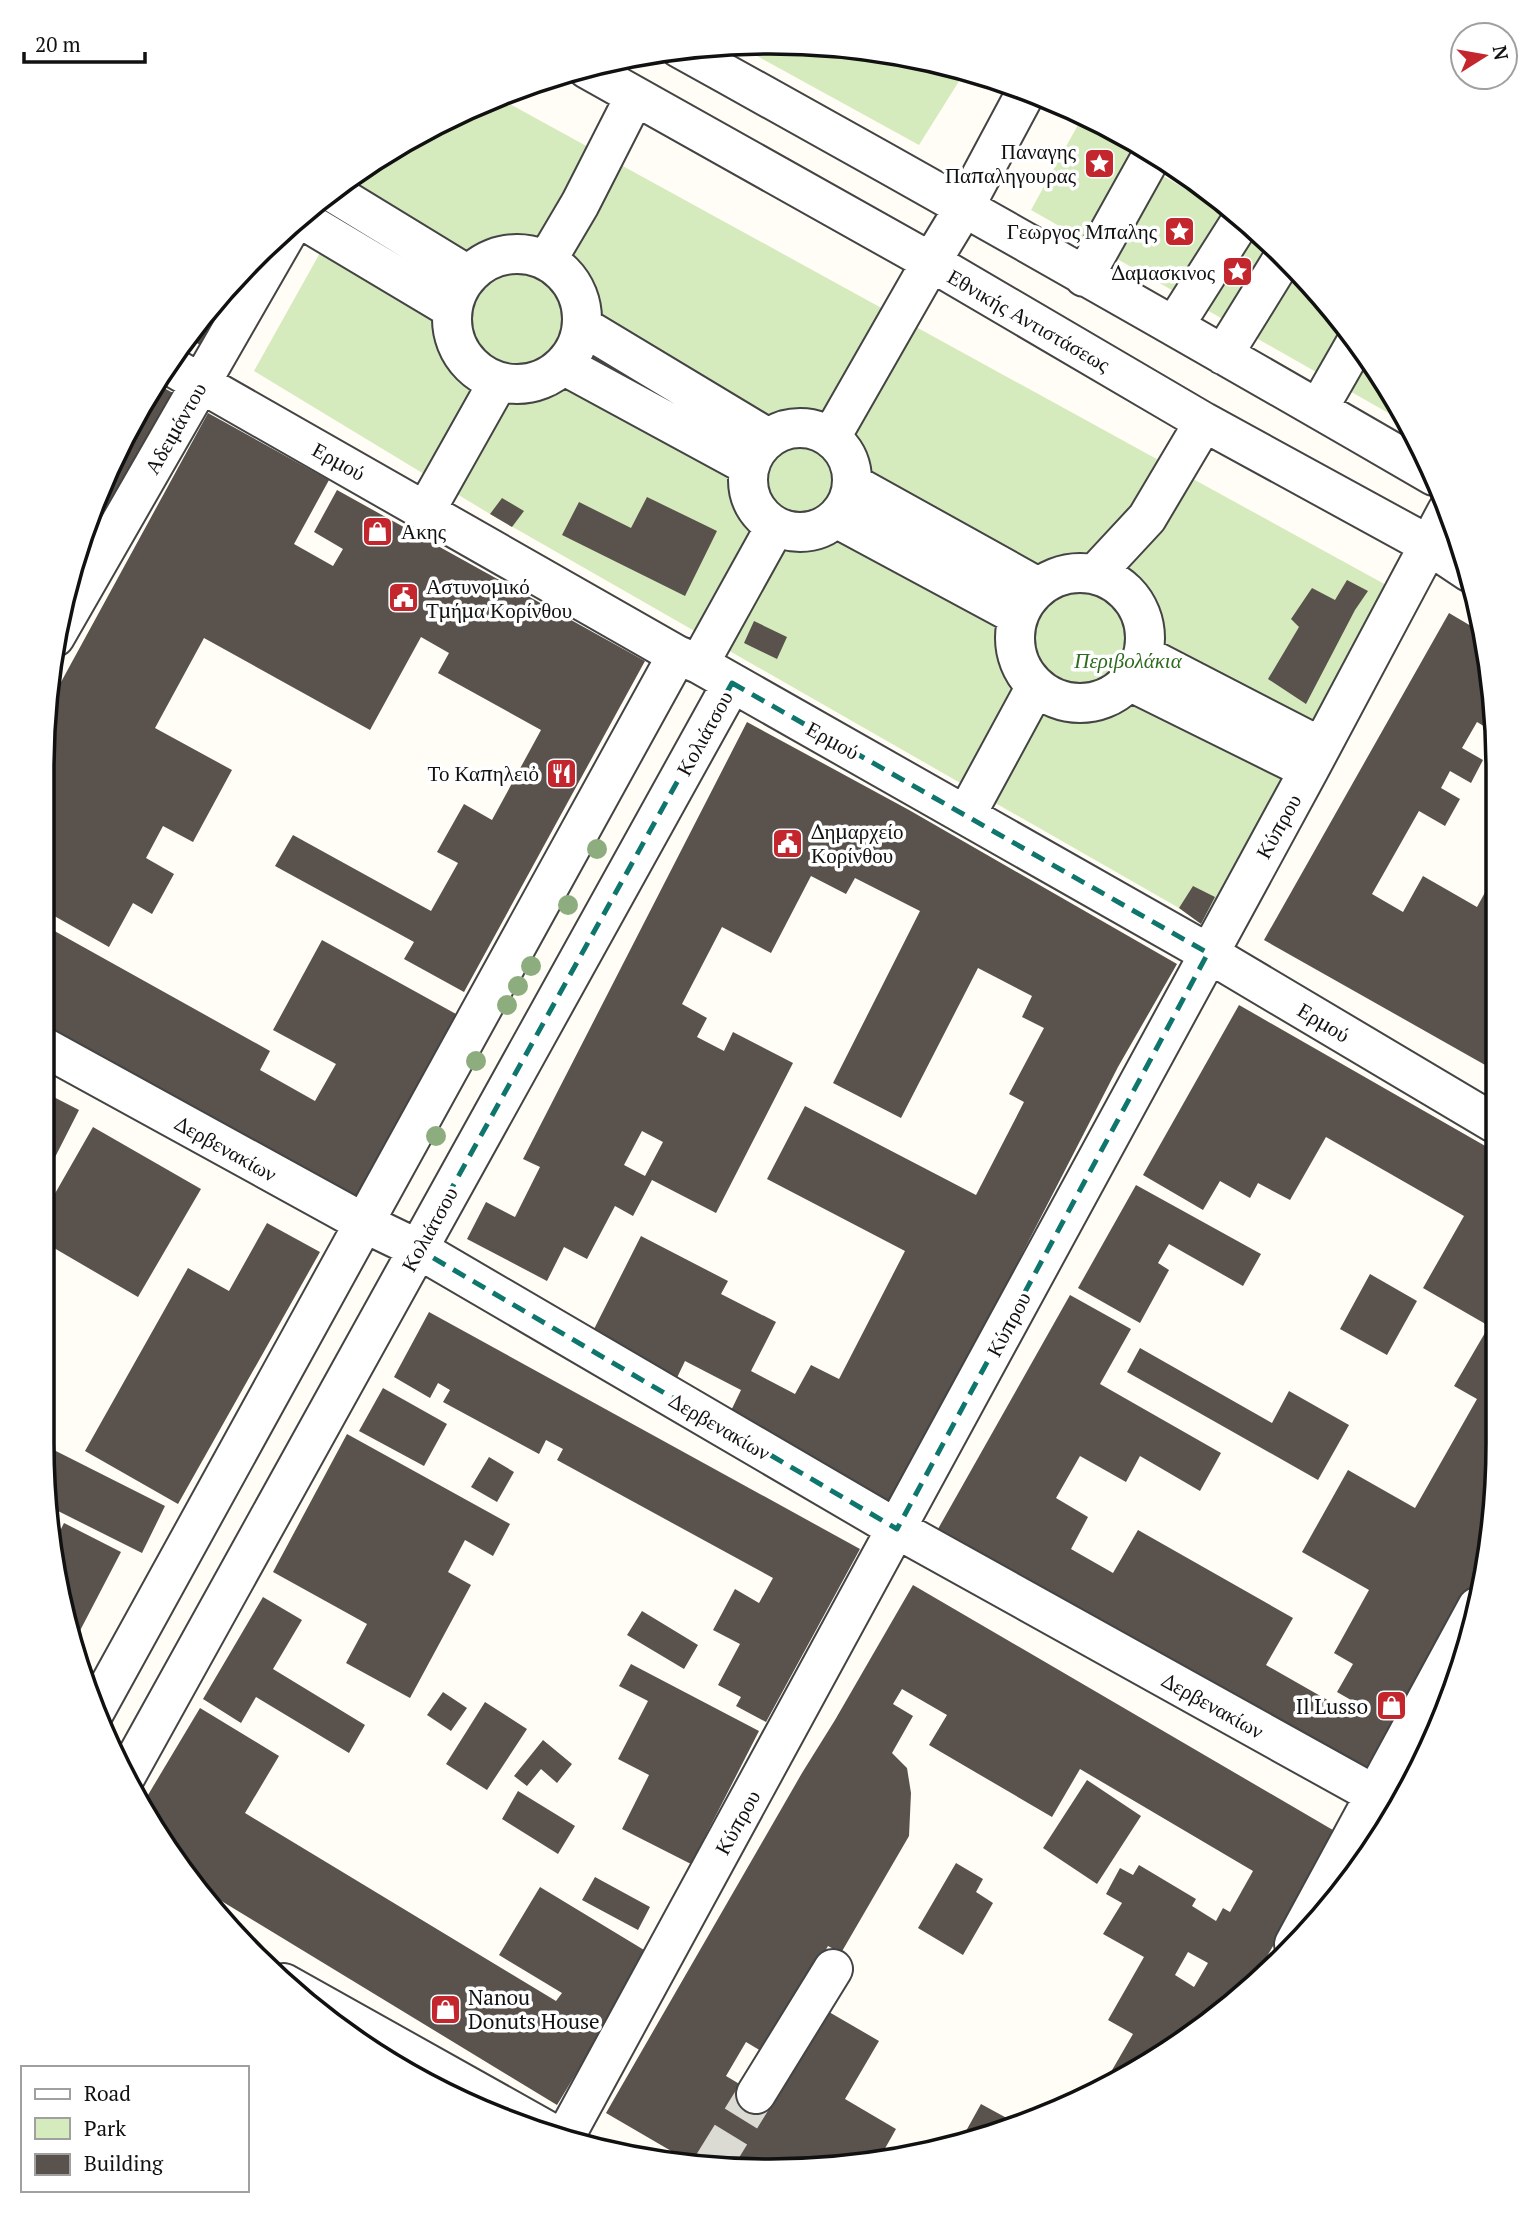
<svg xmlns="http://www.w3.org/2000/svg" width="1540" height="2213" viewBox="0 0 1540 2213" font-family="'PT Serif',serif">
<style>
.green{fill:#d5ebbd}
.building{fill:#5a524d;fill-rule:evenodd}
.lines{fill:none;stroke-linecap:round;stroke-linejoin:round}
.minor-tunnel{stroke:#dbdad3;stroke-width:38;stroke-dasharray:38 19;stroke-linecap:butt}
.minor-casing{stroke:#444;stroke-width:42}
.minor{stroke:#fff;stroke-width:38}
.tree{fill:#8dad7f}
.marked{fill:none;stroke:#0f766e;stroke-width:5;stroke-dasharray:14 9;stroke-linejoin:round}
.labels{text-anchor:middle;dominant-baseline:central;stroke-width:7;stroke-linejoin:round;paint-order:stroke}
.poi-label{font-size:21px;fill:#111;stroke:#fff;text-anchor:end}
.street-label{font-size:21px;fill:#111;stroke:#fff}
.park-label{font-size:21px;font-style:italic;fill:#2f6b1f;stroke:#fff}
.rim{fill:none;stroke:#111;stroke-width:3.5}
</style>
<rect width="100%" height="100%" fill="#fffdf5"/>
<path class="green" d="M817 44 931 62 961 78 919 145 739 46Z
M499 98 1388 586 1201 924 1179 908 490 514 254 371 368 167 406 140Z
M1084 114 1140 147 1133 159 1244 222 1317 290 1406 423 1031 210Z"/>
<path class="building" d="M232 284 200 345 186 336 193 327Z
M155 383 173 393 99 524 89 519 97 492 140 406Z
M208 413 329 480 294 544 333 566 343 549 314 532 337 490 645 661 464 992 404 959 414 942 275 866 293 835 431 911 458 863 437 852 464 804 492 820 541 730 438 673 449 653 421 637 370 730 204 638 155 728 232 770 193 842 163 826 146 858 174 874 152 914 133 903 109 947 42 909V770L49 704Z
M647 497 717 531 685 596 562 535 579 502 631 528Z
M502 498 524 511 512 527 490 514Z
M1347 580 1368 591 1355 610 1306 704 1268 679 1299 627 1291 619 1312 588 1335 600Z
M1449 613 1483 633 1492 675V731L1477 722 1462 748 1483 760 1471 783 1450 771 1441 788 1460 799 1445 826 1419 811 1372 894 1403 912 1423 876 1477 907 1493 878 1494 1070 1264 940Z
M754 621 787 637 777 659 744 643Z
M747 722 909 810 1177 964 1118 1067 893 1505 727 1419 741 1390 685 1361 673 1386 588 1341 641 1236 728 1281 721 1294 776 1322 751 1371 795 1394 811 1365 839 1379 905 1251 767 1179 805 1106 976 1195 1024 1102 1009 1094 1044 1028 1022 1017 1032 996 978 968 901 1118 833 1083 920 911 855 878 846 894 811 876 771 953 722 927 682 1004 707 1018 697 1037 724 1051 733 1032 793 1063 716 1213 652 1180 633 1216 615 1206 587 1259 564 1247 547 1281 467 1239 486 1202 515 1217 540 1167 523 1159ZM642 1131 663 1142 645 1176 624 1165Z
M1193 886 1215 897 1201 924 1179 908Z
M42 924 270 1051 260 1070 315 1101 336 1064 273 1030 322 940 456 1014 350 1208 42 1037Z
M1239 1005 1494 1151 1496 1490 1482 1576 1366 1782 934 1536 1070 1295 1131 1329 1100 1384 1221 1453 1200 1491 1140 1456 1126 1482 1080 1456 1056 1498 1088 1517 1071 1549 1113 1573 1138 1530 1293 1618 1266 1665 1352 1714 1358 1704 1337 1692 1353 1664 1334 1653 1369 1590 1302 1552 1348 1470 1415 1508 1477 1399 1454 1386 1489 1326 1423 1288 1464 1216 1326 1137 1290 1200 1258 1183 1250 1198 1220 1181 1203 1210 1143 1175Z
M42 1091 79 1110 48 1171 42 1168Z
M93 1127 201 1189 138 1297 42 1241V1199L49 1204Z
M1136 1185 1261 1254 1243 1286 1169 1244 1158 1263 1169 1270 1140 1323 1078 1288Z
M267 1223 320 1252 178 1504 85 1451 188 1268 229 1291Z
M1370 1274 1417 1301 1387 1355 1340 1329Z
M429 1312 860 1549 766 1722 736 1706 741 1697 718 1685 740 1644 713 1630 735 1589 759 1603 773 1578 557 1460 563 1449 546 1440 539 1454 443 1402 450 1390 438 1383 430 1398 394 1377Z
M1140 1348 1272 1423 1289 1391 1349 1425 1318 1480 1127 1372Z
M383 1388 447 1424 424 1466 359 1431Z
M347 1434 510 1524 493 1556 465 1540 448 1572 471 1585 410 1698 346 1663 367 1624 273 1572Z
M42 1444 165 1506 142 1553 50 1507Z
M489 1457 514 1472 497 1502 471 1487Z
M64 1523 121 1552 72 1646 67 1632 55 1541Z
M913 1585 1338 1833 1246 1993 1092 2096 1083 2099 1095 2079 1104 2084 1133 2034 1108 2020 1144 1957 1103 1934 1122 1903 1106 1894 1120 1868 1133 1875 1139 1865 1196 1899 1192 1906 1216 1921 1223 1908 1230 1912 1253 1871 1080 1769 1052 1817 929 1745 947 1715 902 1689 893 1704 913 1716 892 1753 907 1768 911 1793 909 1836 841 1953 828 1946 766 2054 746 2042 726 2076 763 2098 817 2005 879 2041 845 2099 896 2129 883 2152 896 2159 770 2171 697 2166 606 2113 802 1773 835 1720ZM1188 1952 1208 1963 1194 1987 1175 1975Z
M263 1597 302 1620 273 1669 365 1725 349 1753 256 1697 241 1723 203 1699Z
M642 1611 698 1645 684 1669 627 1635Z
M631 1664 759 1731 691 1864 622 1829 649 1775 618 1759 648 1701 619 1686Z
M443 1692 467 1708 451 1731 427 1715Z
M485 1702 527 1729 487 1790 446 1764Z
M200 1708 279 1756 245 1813 556 2001 562 1993 499 1955 540 1887 649 1953 557 2105 200 1888 164 1847 142 1805Z
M543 1740 572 1764 557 1783 541 1769 527 1786 514 1776Z
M1087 1780 1141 1816 1097 1884 1043 1848Z
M518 1791 575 1826 558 1854 502 1819Z
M956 1863 983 1879 976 1892 993 1903 963 1955 918 1928Z
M595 1877 650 1907 638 1930 582 1900Z
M981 2104 1014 2122 975 2136 966 2131Z"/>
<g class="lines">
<path class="minor-tunnel" d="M711 2167 756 2094"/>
<defs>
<path id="minor" d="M679 48C932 188 1184 331 1434 476
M587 69 931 262 1204 422 1427 544 1469 572
M332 192 468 275
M298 217 452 309
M452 319a65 65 0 1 1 130 0a65 65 0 1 1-130 0Z
M547 260 580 204 635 96
M1084 277 1152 155
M582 326 768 438
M1174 326 1242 219
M1223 355 1283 258
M167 364 677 655 699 664 1208 953 1494 1123
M563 365 749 466
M1318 409 1354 346
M748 480a52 52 0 1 1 104 0a52 52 0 1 1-104 0Z
M831 437 931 262 965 206 1026 92
M853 484 1038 587
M426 510 498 382
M836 518 1018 616
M1015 638a65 65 0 1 1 130 0a65 65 0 1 1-130 0Z
M1095 574 1147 518 1204 422
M55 637 295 219
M1143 655 1321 747
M699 664 775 527
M1129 681 1309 770
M966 815 1036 686
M42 1046 364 1223 418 1249 897 1529 1397 1807
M94 1713 677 655
M126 1776 732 683
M1294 1944 1477 1607
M284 1983 548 2131
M756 2094 833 1969
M566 2135 1309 770 1447 511"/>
</defs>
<use href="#minor" class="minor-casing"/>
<use href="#minor" class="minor"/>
</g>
<g class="tree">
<circle cx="597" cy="849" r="10"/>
<circle cx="568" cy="905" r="10"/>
<circle cx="531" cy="966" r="10"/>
<circle cx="518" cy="986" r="10"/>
<circle cx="507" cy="1005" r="10"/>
<circle cx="476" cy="1061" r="10"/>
<circle cx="436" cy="1136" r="10"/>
</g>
<path class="marked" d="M732 683 1208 953 897 1529 418 1249Z"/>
<defs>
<symbol id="sight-square" viewBox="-11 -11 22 22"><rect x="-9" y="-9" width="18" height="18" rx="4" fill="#c4262e" stroke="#fff"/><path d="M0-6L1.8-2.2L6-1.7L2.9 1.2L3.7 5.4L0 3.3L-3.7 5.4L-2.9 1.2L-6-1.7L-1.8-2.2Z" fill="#fff"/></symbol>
<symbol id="shop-square" viewBox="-11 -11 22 22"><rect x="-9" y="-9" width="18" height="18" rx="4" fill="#c4262e" stroke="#fff"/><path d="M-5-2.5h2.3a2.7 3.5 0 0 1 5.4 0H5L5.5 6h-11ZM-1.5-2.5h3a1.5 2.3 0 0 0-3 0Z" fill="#fff"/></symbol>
<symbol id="civic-square" viewBox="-11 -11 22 22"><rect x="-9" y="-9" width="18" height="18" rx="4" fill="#c4262e" stroke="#fff"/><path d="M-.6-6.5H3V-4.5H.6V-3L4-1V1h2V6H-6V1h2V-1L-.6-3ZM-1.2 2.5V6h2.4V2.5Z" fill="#fff"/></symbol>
<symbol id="restaurant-square" viewBox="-11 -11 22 22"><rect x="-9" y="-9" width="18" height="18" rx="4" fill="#c4262e" stroke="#fff"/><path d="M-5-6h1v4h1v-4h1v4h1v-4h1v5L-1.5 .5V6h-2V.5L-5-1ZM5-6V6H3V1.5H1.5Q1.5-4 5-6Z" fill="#fff"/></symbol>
</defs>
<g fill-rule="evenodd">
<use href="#sight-square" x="1082" y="146" width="35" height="35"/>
<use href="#sight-square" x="1162" y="214" width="35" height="35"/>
<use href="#sight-square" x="1220" y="254" width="35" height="35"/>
<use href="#shop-square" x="360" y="514" width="35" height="35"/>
<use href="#civic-square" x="386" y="580" width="35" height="35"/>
<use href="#restaurant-square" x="544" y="756" width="35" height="35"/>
<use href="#civic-square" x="770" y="826" width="35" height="35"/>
<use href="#shop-square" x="1374" y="1688" width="35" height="35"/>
<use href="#shop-square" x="428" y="1992" width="35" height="35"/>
</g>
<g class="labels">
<g class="poi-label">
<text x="1076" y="151">Παναγης<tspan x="1076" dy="24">Παπαληγουρας</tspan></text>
<text x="1157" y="231">Γεωργος Μπαλης</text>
<text x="1215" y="272">Δαμασκινος</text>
<text x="401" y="531" text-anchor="start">Ακης</text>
<text x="426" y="586" text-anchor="start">Αστυνομικό<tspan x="426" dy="24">Τμήμα Κορίνθου</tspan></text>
<text x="539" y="773">Το Καπηλειὀ</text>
<text x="811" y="831" text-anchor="start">Δημαρχείο<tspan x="811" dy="24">Κορίνθου</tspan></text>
<text x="1368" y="1706">Il Lusso</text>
<text x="468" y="1997" text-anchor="start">Nanou<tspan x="468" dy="24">Donuts House</tspan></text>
</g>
<g class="street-label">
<text transform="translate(1029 320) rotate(30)">Εθνικής Αντιστάσεως</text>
<text transform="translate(175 428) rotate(-60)">Αδειμάντου</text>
<text transform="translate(339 461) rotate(29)">Ερμού</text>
<text transform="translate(704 733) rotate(-61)">Κολιάτσου</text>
<text transform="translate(833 740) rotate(29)">Ερμού</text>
<text transform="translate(1278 826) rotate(-61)">Κύπρου</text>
<text transform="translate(1324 1022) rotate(31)">Ερμού</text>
<text transform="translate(226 1148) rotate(29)">Δερβενακίων</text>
<text transform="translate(429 1229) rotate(-61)">Κολιάτσου</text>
<text transform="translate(1008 1324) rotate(-62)">Κύπρου</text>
<text transform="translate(720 1426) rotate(30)">Δερβενακίων</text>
<text transform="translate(1213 1705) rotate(29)">Δερβενακίων</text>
<text transform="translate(737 1822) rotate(-61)">Κύπρου</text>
</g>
<g class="park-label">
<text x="1128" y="660">Περιβολάκια</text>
</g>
</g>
<path d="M0 0H1540V2213H0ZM770 54H770A716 716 0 0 1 1486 770V1443A716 716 0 0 1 770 2159H770A716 716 0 0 1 54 1443V770A716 716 0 0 1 770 54Z" fill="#fff" fill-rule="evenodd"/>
<path class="rim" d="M770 54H770A716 716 0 0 1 1486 770V1443A716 716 0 0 1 770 2159H770A716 716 0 0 1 54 1443V770A716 716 0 0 1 770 54Z"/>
<rect x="21" y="2066" width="228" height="126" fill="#ffffff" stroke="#a0a0a0" stroke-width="2"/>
<rect x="35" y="2089" width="35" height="10" fill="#ffffff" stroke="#a0a0a0" stroke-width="2"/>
<text x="84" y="2101" font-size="21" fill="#111111">Road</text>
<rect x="35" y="2118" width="35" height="21" fill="#d5ebbd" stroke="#a0a0a0" stroke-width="2"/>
<text x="84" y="2136" font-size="21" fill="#111111">Park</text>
<rect x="35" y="2154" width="35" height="21" fill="#5a524d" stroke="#a0a0a0" stroke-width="2"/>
<text x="84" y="2171" font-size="21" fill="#111111">Building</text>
<g transform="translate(1484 56) rotate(79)"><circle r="33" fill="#ffffff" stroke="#a0a0a0" stroke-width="2"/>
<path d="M0-5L12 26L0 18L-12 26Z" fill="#c4262e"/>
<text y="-10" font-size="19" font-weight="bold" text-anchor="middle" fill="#111111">N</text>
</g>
<path d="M24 52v10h121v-10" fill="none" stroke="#111111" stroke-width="3.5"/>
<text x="35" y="52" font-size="21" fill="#111111" stroke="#ffffff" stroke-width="5" paint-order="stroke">20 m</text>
</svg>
